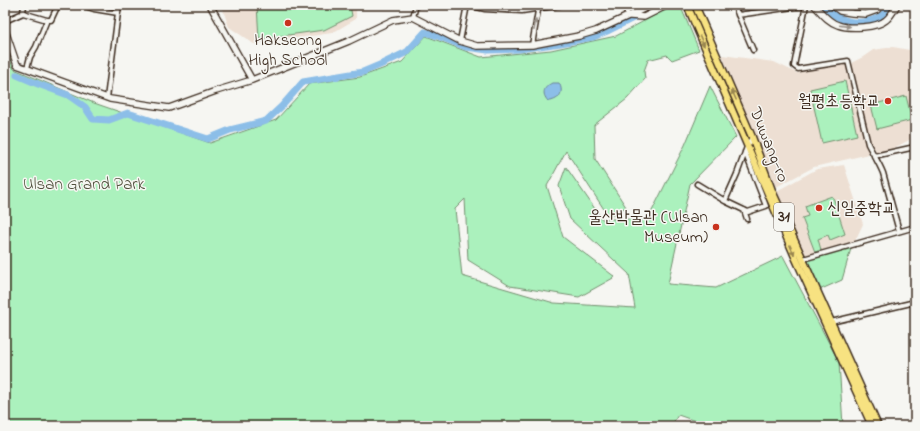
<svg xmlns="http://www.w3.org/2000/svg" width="920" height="431" viewBox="0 0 920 431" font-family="'Indie Flower','Poor Story',sans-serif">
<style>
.built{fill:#eddfd3}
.green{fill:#abf1bd;stroke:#738e6e}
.water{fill:#8cbee8;stroke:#6c8397}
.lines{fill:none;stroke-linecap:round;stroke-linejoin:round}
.river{stroke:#8cbee8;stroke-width:7}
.street-casing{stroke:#3b2a1e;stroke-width:7}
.secondary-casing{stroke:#3b2a1e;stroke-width:8}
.primary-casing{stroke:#3b2a1e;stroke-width:9}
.street{stroke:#f6f6f2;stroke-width:4}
.secondary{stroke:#f6f6f2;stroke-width:5.5}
.primary{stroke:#f7e281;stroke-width:6}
.oneway{fill:#989088}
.oneway2{fill:#998650}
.poi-dot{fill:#c8321e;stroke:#f6f6f2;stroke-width:1.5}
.labels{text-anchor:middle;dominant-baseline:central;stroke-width:3;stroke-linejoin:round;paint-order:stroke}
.shield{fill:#f6f6f2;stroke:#73675e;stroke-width:1}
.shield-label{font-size:16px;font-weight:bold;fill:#3b2a1e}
.poi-label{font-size:17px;fill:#3b2a1e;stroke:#f6f6f2;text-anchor:end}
.street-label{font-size:17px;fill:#3b2a1e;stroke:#f6f6f2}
.park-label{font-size:17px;fill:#51523e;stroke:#f6f6f2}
</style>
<rect width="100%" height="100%" fill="#f6f6f2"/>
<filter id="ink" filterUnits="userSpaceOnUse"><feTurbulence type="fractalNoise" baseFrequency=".025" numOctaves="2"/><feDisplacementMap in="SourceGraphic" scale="8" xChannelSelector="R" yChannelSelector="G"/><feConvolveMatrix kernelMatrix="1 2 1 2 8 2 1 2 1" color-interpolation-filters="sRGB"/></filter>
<g filter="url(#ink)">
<path class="built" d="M221 5H356V19L332 33 254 44 229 27Z
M893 47 915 51V137L888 151 877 152 870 142 852 65 853 62 863 57 873 50Z
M722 55 774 62 797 73 844 62 846 64 865 139 869 154 814 167 776 187Z
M844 165 863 224 854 243 803 259 773 193 817 169Z"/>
<path class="green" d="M257 5H350L352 16 324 30 259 39Z
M674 5H680L699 50 672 60 667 55 648 60 644 71 645 79 627 99 594 125 595 159 626 207 609 217 566 151 547 186 563 237 615 277 579 297 510 286 468 260 465 199 455 209 462 276 554 303 635 308 629 274 570 219 559 186 566 167 602 219H648L685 145 710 86 736 137 690 184 668 284 716 288 783 256 839 362 843 426H696L698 422 678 415 671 426H5V48L14 69 94 103 210 143 276 120 309 84 360 77 402 62 426 36 481 57 551 50 616 36Z
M845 81 857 135 822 143 810 89Z
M906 96 912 120 877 129 871 105Z
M832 196 834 200 845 234 830 240 828 235 818 239 821 250 815 252 802 218 808 216 805 206Z
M852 245 842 280 817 291 803 259Z"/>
<path class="water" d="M552 83H559C565 93 558 101 548 101 541 93 544 87 552 83Z"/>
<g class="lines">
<path class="river" d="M823 5C842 27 875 29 892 5
M17 75 38 84 68 95 85 107 93 119 109 120 128 113 208 139 230 130 266 121 282 106 303 82 363 72 382 64 407 52 425 32 438 36 466 47 488 50 519 49 560 43 593 37 607 31 659 5"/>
<defs>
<path id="street" d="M82 5 94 9 118 13
M469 5 485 9 522 11 560 5
M621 5 630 16
M734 5 753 50
M806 5 794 66 798 69 848 61 868 144C873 154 879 163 883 173L899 231
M23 13 24 5
M738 15 806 5
M413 17 416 5
M5 21 23 13 47 20H51L58 5
M460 41 467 5
M532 45 539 5
M27 68 30 57 36 47 47 20
M107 98 119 5
M745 152 766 206 748 212 725 201 737 174 747 147 752 137
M874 156 915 147
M697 184 725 201
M744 210 747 219
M803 259 915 227
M831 322 915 302"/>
<path id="secondary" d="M210 5 252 80
M814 5C821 12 828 22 838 25 849 29 877 28 886 20 891 16 894 10 897 5
M832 5 840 11 852 13 866 14 877 10 882 5
M630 16 644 17 668 5
M5 30 17 65 110 99 169 108 216 91 252 80 349 41 393 20 413 17 460 41 477 46 532 45 579 36 596 31 652 5"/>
<path id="primary" d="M687 5 796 259 872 426
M695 5 752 137 773 193 878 426"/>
</defs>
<use href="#street" class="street-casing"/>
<use href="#secondary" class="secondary-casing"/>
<use href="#primary" class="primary-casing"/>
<use href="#street" class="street"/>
<use href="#secondary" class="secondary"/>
<use href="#primary" class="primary"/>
</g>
<defs><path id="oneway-solid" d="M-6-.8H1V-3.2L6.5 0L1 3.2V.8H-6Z"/></defs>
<g class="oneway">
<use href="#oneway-solid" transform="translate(535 25) rotate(-79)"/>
<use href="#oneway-solid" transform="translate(845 26) rotate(7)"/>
</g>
<g class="oneway2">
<use href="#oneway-solid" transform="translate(702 41) rotate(66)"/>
<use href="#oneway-solid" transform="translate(734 95) rotate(-114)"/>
<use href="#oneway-solid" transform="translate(792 250) rotate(66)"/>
</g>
</g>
<g class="poi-dot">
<circle cx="288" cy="23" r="4"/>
<circle cx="888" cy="101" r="4"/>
<circle cx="819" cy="208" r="4"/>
<circle cx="716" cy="227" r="4"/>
</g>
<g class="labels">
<rect class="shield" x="774" y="203" width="20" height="28" rx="3"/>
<g class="shield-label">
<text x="784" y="217">31</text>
</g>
<g class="poi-label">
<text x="288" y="40" text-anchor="middle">Hakseong<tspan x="288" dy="20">High School</tspan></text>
<text x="880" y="101">월평초등학교</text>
<text x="827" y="208" text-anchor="start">신일중학교</text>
<text x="708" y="217">울산박물관 (Ulsan<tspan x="708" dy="20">Museum)</tspan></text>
</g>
<g class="street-label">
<text transform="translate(769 145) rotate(68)">Duwang-ro</text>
</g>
<g class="park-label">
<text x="84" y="184">Ulsan Grand Park</text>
</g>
</g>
<rect width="920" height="431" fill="none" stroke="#f6f6f2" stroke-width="20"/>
<rect x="10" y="10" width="900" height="411" fill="none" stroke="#3b2a1e" stroke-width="1.5" filter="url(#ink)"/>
</svg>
